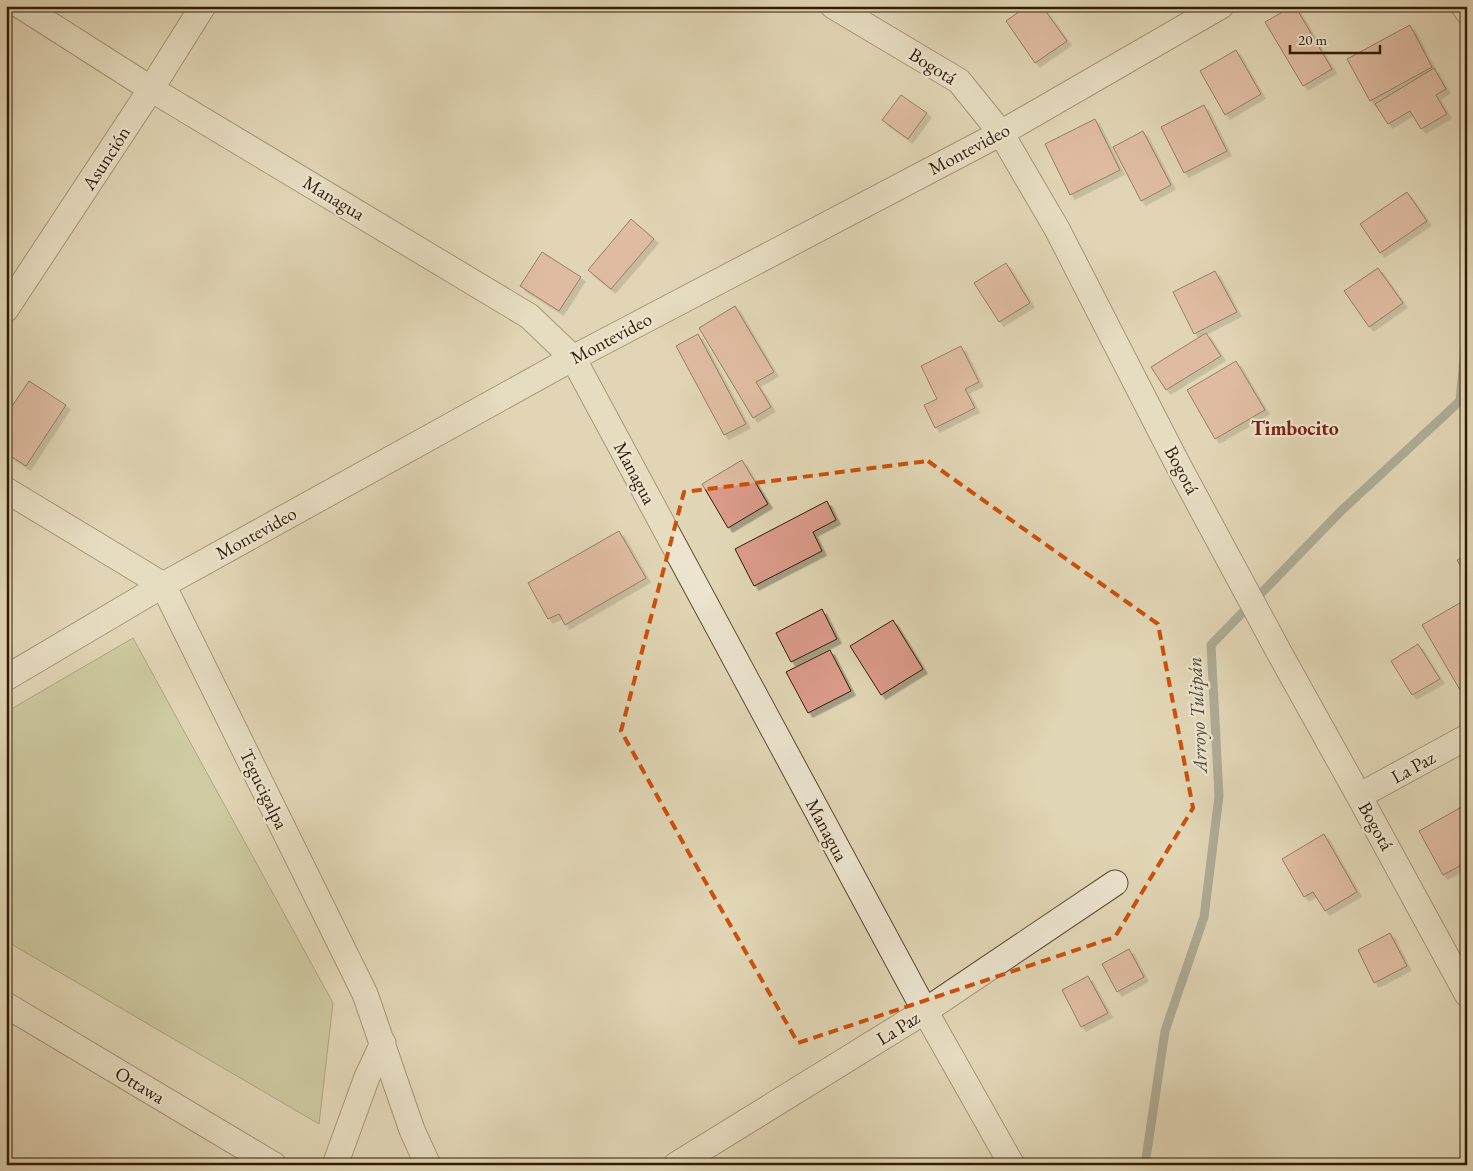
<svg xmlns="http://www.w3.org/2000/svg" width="1473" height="1171" viewBox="0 0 1473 1171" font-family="'EB Garamond',serif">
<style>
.green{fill:#b6bd8b;stroke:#746c48}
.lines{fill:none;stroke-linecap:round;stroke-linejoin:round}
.stream{stroke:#6e796f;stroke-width:9}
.building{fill:#db9b8b;stroke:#311c04;filter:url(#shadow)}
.minor-casing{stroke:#5d4a30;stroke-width:27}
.minor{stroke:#ece4cf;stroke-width:25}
.marked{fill:none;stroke:#cd500b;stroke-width:4;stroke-dasharray:10 6;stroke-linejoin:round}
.labels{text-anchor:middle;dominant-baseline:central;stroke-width:4.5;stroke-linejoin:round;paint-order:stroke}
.street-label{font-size:19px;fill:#311c04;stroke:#ece4cf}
.neighbourhood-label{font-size:20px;font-weight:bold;fill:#7a1f14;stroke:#ece4cf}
.water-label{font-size:20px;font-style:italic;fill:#504a39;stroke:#ece4cf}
</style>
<defs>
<filter id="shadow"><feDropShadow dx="4.5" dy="4.5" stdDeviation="0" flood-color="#0004"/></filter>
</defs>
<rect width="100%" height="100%" fill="#e1d6b5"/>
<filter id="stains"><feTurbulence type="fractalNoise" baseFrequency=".004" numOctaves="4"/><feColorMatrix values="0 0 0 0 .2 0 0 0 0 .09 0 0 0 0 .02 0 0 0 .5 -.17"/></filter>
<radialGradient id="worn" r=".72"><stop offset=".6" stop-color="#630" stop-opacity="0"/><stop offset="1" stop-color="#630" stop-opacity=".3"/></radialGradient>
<path class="green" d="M133 638 333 1003 319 1124 6 941V712Z"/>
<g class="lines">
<path class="stream" d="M1145 1165 1165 1031 1204 917 1219 796 1211 645 1341 511 1460 401 1467 328"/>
</g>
<path class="building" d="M1027 6H1042L1067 41 1035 63 1006 21Z
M1293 6H1295L1332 69 1303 86 1265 22Z
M1410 25 1432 67 1370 101 1347 59Z
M1236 50 1261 94 1225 115 1200 71Z
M1434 68 1446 89 1436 95 1447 114 1421 129 1410 111 1388 124 1375 104Z
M901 95 927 113 908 139 882 120Z
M1204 105 1227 151 1184 173 1161 127Z
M1095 119 1120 170 1070 195 1045 144Z
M1143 131 1171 185 1141 201 1113 147Z
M1407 192 1427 221 1380 253 1360 224Z
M631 219 654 239 611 289 588 270Z
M542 252 581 277 559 311 520 286Z
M1006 263 1030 303 999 322 974 283Z
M1378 268 1403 303 1369 327 1344 291Z
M1215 271 1237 312 1194 334 1173 292Z
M735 306 774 372 756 382 771 407 753 418 699 328Z
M1206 333 1221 356 1166 390 1151 367Z
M698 334 746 424 724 435 676 346Z
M961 346 979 382 965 389 975 408 935 428 924 405 937 399 921 366Z
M1236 361 1265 410 1215 439 1187 390Z
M29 381 66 405 26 466 6 453V415Z
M742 460 768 504 728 528 702 484Z
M827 501 836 520 813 532 822 551 754 586 735 549Z
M619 531 646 578 565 625 559 614 548 619 528 583Z
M1467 555V576L1457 560Z
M1463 601 1467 607V686L1460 690 1422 625Z
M822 609 837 639 791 662 776 633Z
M893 620 923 669 881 695 850 646Z
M1418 644 1440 679 1412 695 1391 661Z
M830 650 851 691 808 713 786 672Z
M1465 805 1467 809V862L1443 875 1419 831Z
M1324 834 1357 892 1325 911 1313 892 1304 897 1282 859Z
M1390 933 1407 966 1374 983 1358 950Z
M1129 949 1144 977 1117 992 1102 964Z
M1088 976 1108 1013 1081 1027 1062 990Z"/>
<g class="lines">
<defs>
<path id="minor" d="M21 6 151 89 529 316 573 358 925 1011 1012 1165
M833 6 959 81 1001 133 1057 229 1177 463 1280 654 1359 796 1467 994
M1464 6 1467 11
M6 309 151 89 203 6
M6 490 163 585 365 994 412 1130 428 1165
M6 678 163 585 573 358 1001 133 1221 6
M1359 796 1467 737
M6 1005 274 1165
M335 1165 367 1077 383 1043
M676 1165 925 1011 1115 883"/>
</defs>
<use href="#minor" class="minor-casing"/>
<use href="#minor" class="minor"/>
</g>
<path d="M0 0H1473V1171H0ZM928 461 1158 624 1193 808 1115 937 798 1043 690 855 621 731 684 492Z" fill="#e1d6b5" fill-opacity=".55" fill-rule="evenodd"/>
<path class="marked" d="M928 461 1158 624 1193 808 1115 937 798 1043 690 855 621 731 684 492Z"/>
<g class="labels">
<g class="street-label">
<text transform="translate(933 66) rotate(32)">Bogotá</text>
<text transform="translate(969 149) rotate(-28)">Montevideo</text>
<text transform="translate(106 158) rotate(-57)">Asunción</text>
<text transform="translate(334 198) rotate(31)">Managua</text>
<text transform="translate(611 338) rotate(-28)">Montevideo</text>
<text transform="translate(1182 470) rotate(62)">Bogotá</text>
<text transform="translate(635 473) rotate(62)">Managua</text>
<text transform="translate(256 533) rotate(-29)">Montevideo</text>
<text transform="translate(1413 767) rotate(-29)">La Paz</text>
<text transform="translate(264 789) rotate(64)">Tegucigalpa</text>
<text transform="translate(1376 826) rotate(61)">Bogotá</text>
<text transform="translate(827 830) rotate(62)">Managua</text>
<text transform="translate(898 1028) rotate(-32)">La Paz</text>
<text transform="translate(140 1085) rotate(31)">Ottawa</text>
</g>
<g class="neighbourhood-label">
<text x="1295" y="428">Timbocito</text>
</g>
<g class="water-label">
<text transform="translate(1197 715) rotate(-93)">Arroyo Tulipán</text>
</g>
</g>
<rect width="1473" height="1171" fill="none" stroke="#e1d6b5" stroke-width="25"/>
<rect x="8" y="8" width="1458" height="1156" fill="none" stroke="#311c04" stroke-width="2.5"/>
<rect x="12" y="12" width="1448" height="1146" fill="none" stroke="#311c04"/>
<path d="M1290 45v8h90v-8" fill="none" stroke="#311c04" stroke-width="2.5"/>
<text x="1298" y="45" font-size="15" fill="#311c04" stroke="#ece4cf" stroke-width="4" paint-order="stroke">20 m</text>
<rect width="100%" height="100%" filter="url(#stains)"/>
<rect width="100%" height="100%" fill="url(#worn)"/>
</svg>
